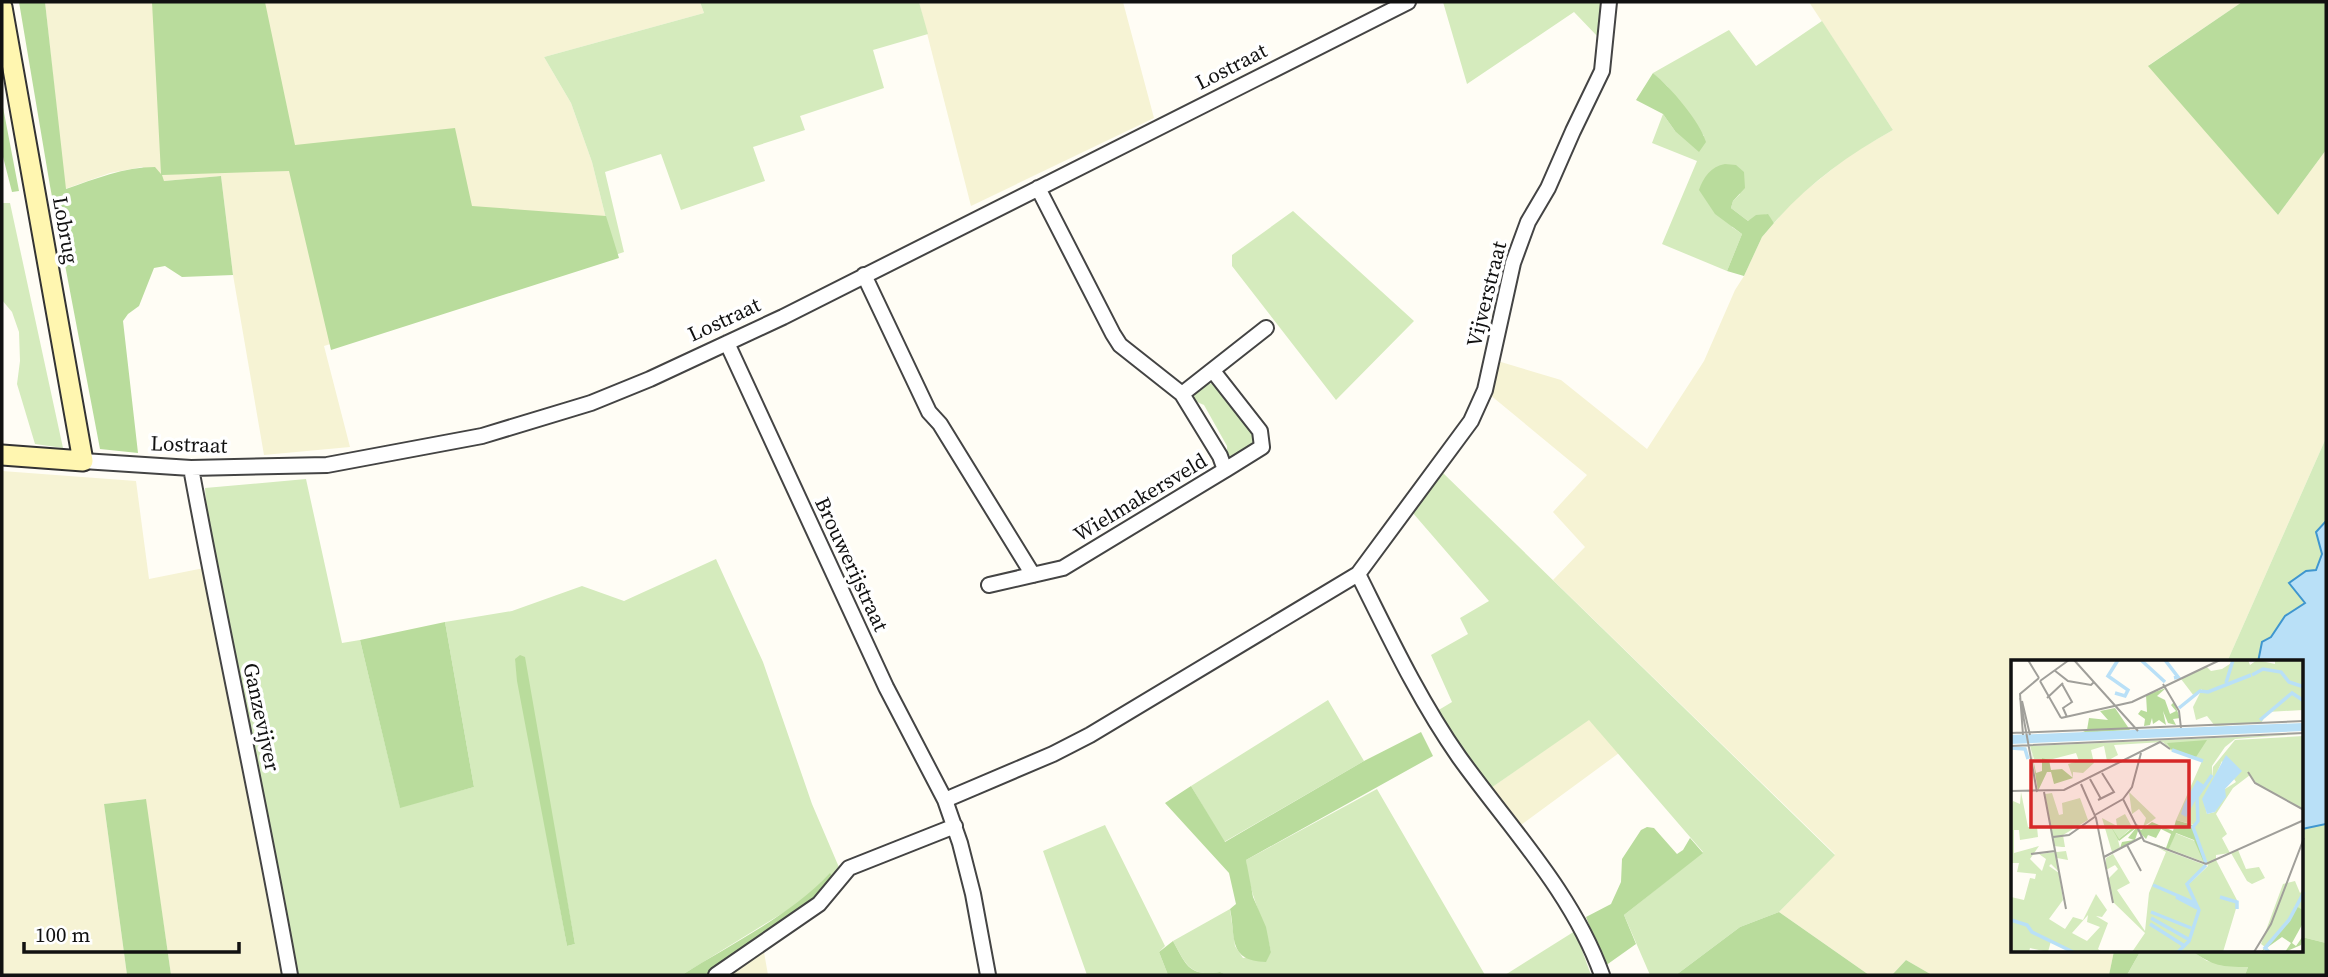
<svg xmlns="http://www.w3.org/2000/svg" width="2328" height="977" viewBox="0 0 2328 977" font-family="'Source Serif 4',serif">
<style>
.farmland{fill:#f6f3d4}
.green{fill:#d5ebbd;fill-rule:evenodd}
.forest{fill:#b9dc9c}
.water{fill:#b9e0f7;stroke:#3f96cf;stroke-width:2}
.lines{fill:none;stroke-linecap:round;stroke-linejoin:round}
.street-casing{stroke:#444;stroke-width:18}
.secondary-casing{stroke:#333;stroke-width:23}
.street{stroke:#fff;stroke-width:14}
.secondary{stroke:#fff6b0;stroke-width:19}
.labels{text-anchor:middle;dominant-baseline:central;stroke-width:7;stroke-linejoin:round;paint-order:stroke}
.street-label{font-size:21px;fill:#111;stroke:#fff}
.inset-river{fill:none;stroke:#b9e0f7;stroke-width:3.5}
.inset-road{fill:none;stroke:#a09f9a;stroke-width:2}
.view{fill:#d62828;fill-opacity:0.15;stroke:#d62828;stroke-width:3.5}
.inset-edge{fill:none;stroke:#111;stroke-width:3.5}
</style>
<rect width="100%" height="100%" fill="#fffdf5"/>
<path class="farmland" d="M45 2H700L704 13 544 57 571 103 592 162 615 255 324 346 350 447 264 455 233 275 221 176 164 181 142 167 110 173 65 189Z
M919 2H1123L1154 118 971 206Z
M1809 2H2242L2149 65 2278 215 2326 150V438L2227 662H2013V951H2114L2109 975H1932L1906 960 1892 975H1869L1779 912 1835 854 1553 580 1585 547 1553 512 1587 475 1489 394 1491 359 1561 380 1647 449 1704 361 1735 290 1744 276 1762 237 1794 200 1851 154 1893 130Z
M2 471 136 481 149 579 204 568 283 975H171L145 799 104 804 127 975H2Z
M1589 719 1619 753 1521 825 1491 788Z
M764 952 768 975H727Z"/>
<path class="green" d="M700 2H919L928 34 873 50 884 88 800 116 805 130 753 147 765 181 681 210 661 154 605 172 624 252 615 255 592 162 571 103 544 57 704 13Z
M1443 2H1603L1599 38 1574 12 1467 84Z
M1822 21 1893 130C1848 155 1808 184 1774 223L1767 214 1748 221 1731 208 1733 201 1740 194 1725 164 1732 227 1742 234 1727 271 1662 244 1697 161 1652 143 1663 114 1675 131 1704 136 1667 86 1653 73 1729 30 1756 66Z
M2 203H10L63 448 35 444 17 384 20 361 19 332 12 312 2 300Z
M1293 211 1414 321 1336 400 1232 266V255Z
M1214 383 1256 435V444L1234 457 1227 455V446L1204 405 1197 402 1194 398 1195 392 1207 384Z
M2326 438V943L2302 937V662H2227Z
M1442 472 1835 855 1779 912 1740 927 1676 975H1650L1624 915 1703 852 1589 720 1491 788 1437 711 1452 702 1431 655 1468 634 1460 618 1489 601 1412 512Z
M306 479 342 643 360 640 400 807 474 787 445 622 512 611 582 586 624 601 716 559 763 662 812 804 841 872 834 879 830 874 812 892 791 908 682 975H295L207 517 205 488ZM515 659 551 813 575 944 567 946Z
M1328 700 1364 761 1224 842 1191 786Z
M1377 789 1485 975H1227L1220 972C1190 977 1186 965 1173 941L1230 909 1235 946 1243 958 1271 952C1265 920 1248 893 1246 860Z
M1105 825 1165 946 1159 952 1168 975H1087L1043 851Z
M1575 931 1591 975H1505Z
M2147 951H2192L2207 961 2248 967 2245 975H2127L2140 952Z"/>
<path class="forest" d="M19 2H45L66 189C95 179 124 167 155 167L161 174 152 2H265L295 145 455 128 472 206 606 216 619 258 331 350 289 171 162 175 164 181 221 176 233 275 182 277 165 266 154 268 139 306 128 314 123 321 138 453 100 449 50 186Z
M2242 2H2326V150L2278 215 2148 66Z
M1653 73C1671 88 1699 120 1706 142L1699 152 1675 131 1663 114 1636 100Z
M2 102 19 191 12 192 2 153Z
M1725 164 1736 165 1744 172 1745 188 1733 201 1731 208 1748 221 1756 215 1768 214 1774 223 1762 237 1744 276 1727 271 1742 234 1715 214 1699 190C1703 178 1711 166 1725 164Z
M445 622 474 787 400 808 360 640Z
M520 655 525 657 575 944 567 946 517 681 515 659Z
M1421 732 1433 756 1246 860 1253 897 1266 927 1271 952 1266 962C1227 961 1236 936 1230 909L1236 904 1229 873 1165 803 1191 786 1225 842 1364 761Z
M146 799 171 975H127L104 804Z
M1647 827 1654 828 1677 854 1683 850 1690 838 1703 853 1624 915 1636 944 1605 966 1586 917 1611 904 1621 882 1622 859 1641 830Z
M830 873 834 879 812 907 706 975H682C732 943 790 916 830 873Z
M1779 912 1869 975H1676L1740 927Z
M2302 937 2326 943V975H2245L2248 967C2222 967 2213 966 2192 951H2302Z
M1173 941C1186 965 1189 977 1220 972L1227 975H1168L1159 952Z
M2114 951H2147L2140 952 2127 975H2109Z
M1906 960 1932 975H1892Z"/>
<path class="water" d="M2326 521V824L2302 829V662H2258L2262 642 2271 637 2285 616 2305 603 2289 583 2306 571 2316 570 2322 554 2316 532Z"/>
<g class="lines">
<defs>
<path id="street" d="M864 275 929 412 940 424 1033 575
M727 343 886 687 945 800 960 843 973 894 988 975
M1213 371 1260 431 1262 447 1225 470
M1182 394 1266 328
M83 461 191 468 327 465 482 436 591 403 650 379 783 317 1408 2
M191 468C222 637 260 805 290 975
M1358 574C1389 636 1419 700 1459 757 1510 828 1572 892 1602 975
M989 585 1063 568 1225 470 1220 456 1182 394 1120 345 1113 334 1038 188
M945 800 1053 754 1090 735 1358 574 1471 421 1485 390 1513 263 1528 222 1548 188 1573 131 1602 71 1609 2
M716 975 819 904 849 868 955 826"/>
<path id="secondary" d="M2 7 83 461 2 455"/>
</defs>
<use href="#street" class="street-casing"/>
<use href="#secondary" class="secondary-casing"/>
<use href="#street" class="street"/>
<use href="#secondary" class="secondary"/>
</g>
<g class="labels">
<g class="street-label">
<text transform="translate(1231 66) rotate(-27)">Lostraat</text>
<text transform="translate(66 230) rotate(80)">Lobrug</text>
<text transform="translate(1486 294) rotate(-76)">Vijverstraat</text>
<text transform="translate(724 319) rotate(-25)">Lostraat</text>
<text transform="translate(189 444) rotate(2)">Lostraat</text>
<text transform="translate(1140 497) rotate(-31)">Wielmakersveld</text>
<text transform="translate(852 564) rotate(65)">Brouwerijstraat</text>
<text transform="translate(262 717) rotate(78)">Ganzevijver</text>
</g>
</g>
<g transform="translate(2011 660)">
<rect width="292" height="292" fill="#fffdf5"/>
<path d="M225 0H237L239 5 246 0 264 4V0H292V50L257 52 250 63 204 66 196 56 185 60 182 47 191 29 183 36 170 19 195 6 200 11 211 9ZM292 74 224 79 214 87 201 106V119L202 107 224 80 292 76V150L245 123 239 115 222 128 205 154 216 174 211 178 219 193 205 195V200L227 242 212 292H121L134 273 101 241 97 219 107 209 104 205 95 210V198L102 194 119 223 106 230 134 271 138 233 155 192 146 187 194 205 177 225 197 206 190 188 187 186 193 202 158 189 164 173 184 181V165L165 160 191 101 159 90 152 82 103 85 107 95 96 101 93 86 80 90 83 103 72 113 62 112V118L57 104 68 101 65 93 38 100 23 99 19 86ZM211 101 225 122 214 129 204 152 196 154 193 142ZM10 132 17 167H26L27 177 9 180 8 170H3V193L28 186 19 199 31 211 35 199 28 194 55 191 57 200 46 198 48 212 40 204 38 206 48 213 52 240 38 259 54 269 62 257 72 260 85 234 96 250 91 257 85 256 97 263 87 289 91 292H63L40 281 37 292 19 288 18 292H0V237L13 240 19 218 24 219 25 214 6 212 8 203H0V147L2 141 9 144ZM77 255 76 262 89 267 76 281 61 273ZM118 132 145 158 132 167 135 158 128 149 121 154ZM41 133 48 155 52 154 51 143 69 138 77 160 52 175 54 187H51L43 186 34 134ZM114 154 121 167 127 164 128 168 118 170 107 180 109 188 101 192 91 158 106 166 105 159ZM227 190 235 209 248 207 254 218 241 224 236 221 220 193ZM284 221 289 233 292 230V250L284 246 279 259 254 287 250 284 272 224Z" fill="#d5ebbd" fill-rule="evenodd"/>
<path d="M155 28 146 36 154 40 159 54 165 51 160 45 163 42 169 58 162 59 165 65 157 63 152 51 155 65 148 60 142 64 141 58 139 65 133 66 134 59 127 54 130 50 136 52 135 35ZM104 48 119 70 70 73 76 70 78 58 97 60 89 51ZM196 80 185 97 160 89 156 83ZM20 89 25 113 31 111V98L38 100 40 110 51 109 62 118 43 124 40 112H36L27 131ZM165 160 182 165 194 204 152 188 142 183 155 188 160 174 150 169 145 178 137 175 135 179 127 171 124 180 109 188 111 182 123 180 117 178 125 168 108 181 99 165 108 179 120 169 127 167 130 170 141 162 162 171ZM165 173 183 180 193 203 158 189ZM285 246 292 250V263L281 283 285 286 292 276 290 285 274 292 280 283 271 277 250 292 278 262Z" fill="#b9dc9c" fill-rule="evenodd"/>
<path d="M292 63V71L0 84V75ZM215 95 231 111 214 129 215 137 204 152 196 154 191 139ZM186 120 193 125 175 157 170 154 173 144Z" fill="#b9e0f7"/>
<path class="inset-river" d="M130 0 154 22M154 0 167 17 163 18M241 15 252 9 270 12 278 22 293 27M215 23 222 0M104 33 114 36 117 30 97 16 107 0M168 48 189 31 197 32 240 15M249 60 281 33 293 41M0 88 14 89 17 99M161 90 192 101M195 203 182 167 187 161 186 137 201 115M142 225 184 243M165 237 186 248M209 237 226 242V249M140 252 180 268M140 258 177 279M0 260 16 265 21 272 62 292M139 264 172 285M167 292 178 281 188 250 176 224 195 205M258 292 254 288 278 260 293 232"/>
<path class="inset-road" d="M17 0 28 18M63 0 127 71M43 10 57 21 80 25 83 22M29 21 50 58M29 21 58 0M51 24 61 42 52 48 56 57M152 24 168 51 170 68M9 38 26 132M36 38 52 23M11 41 19 75M50 58 121 42 209 0M0 73 293 61M12 75 9 34 28 18M0 86 293 73M237 112 244 123 293 150M79 119 90 139M70 124 85 158 102 243M0 131 53 130 149 82 159 89M33 132 55 249M112 139 133 181 195 204 293 160M87 140 103 132 91 113M84 155 112 139 121 127 130 93M42 177 58 175 85 156M116 185 130 211M20 194 44 191M93 197 131 177M243 292 260 264 293 178"/>
<path class="view" d="M20 101H178V167H20Z"/>
<rect width="292" height="292" class="inset-edge"/>
</g>
<rect width="2328" height="977" fill="none" stroke="#111111" stroke-width="7"/>
<path d="M24 942v10h215v-10" fill="none" stroke="#111111" stroke-width="3.5"/>
<text x="35" y="942" font-size="21" fill="#111111" stroke="#ffffff" stroke-width="5" paint-order="stroke">100 m</text>
</svg>
